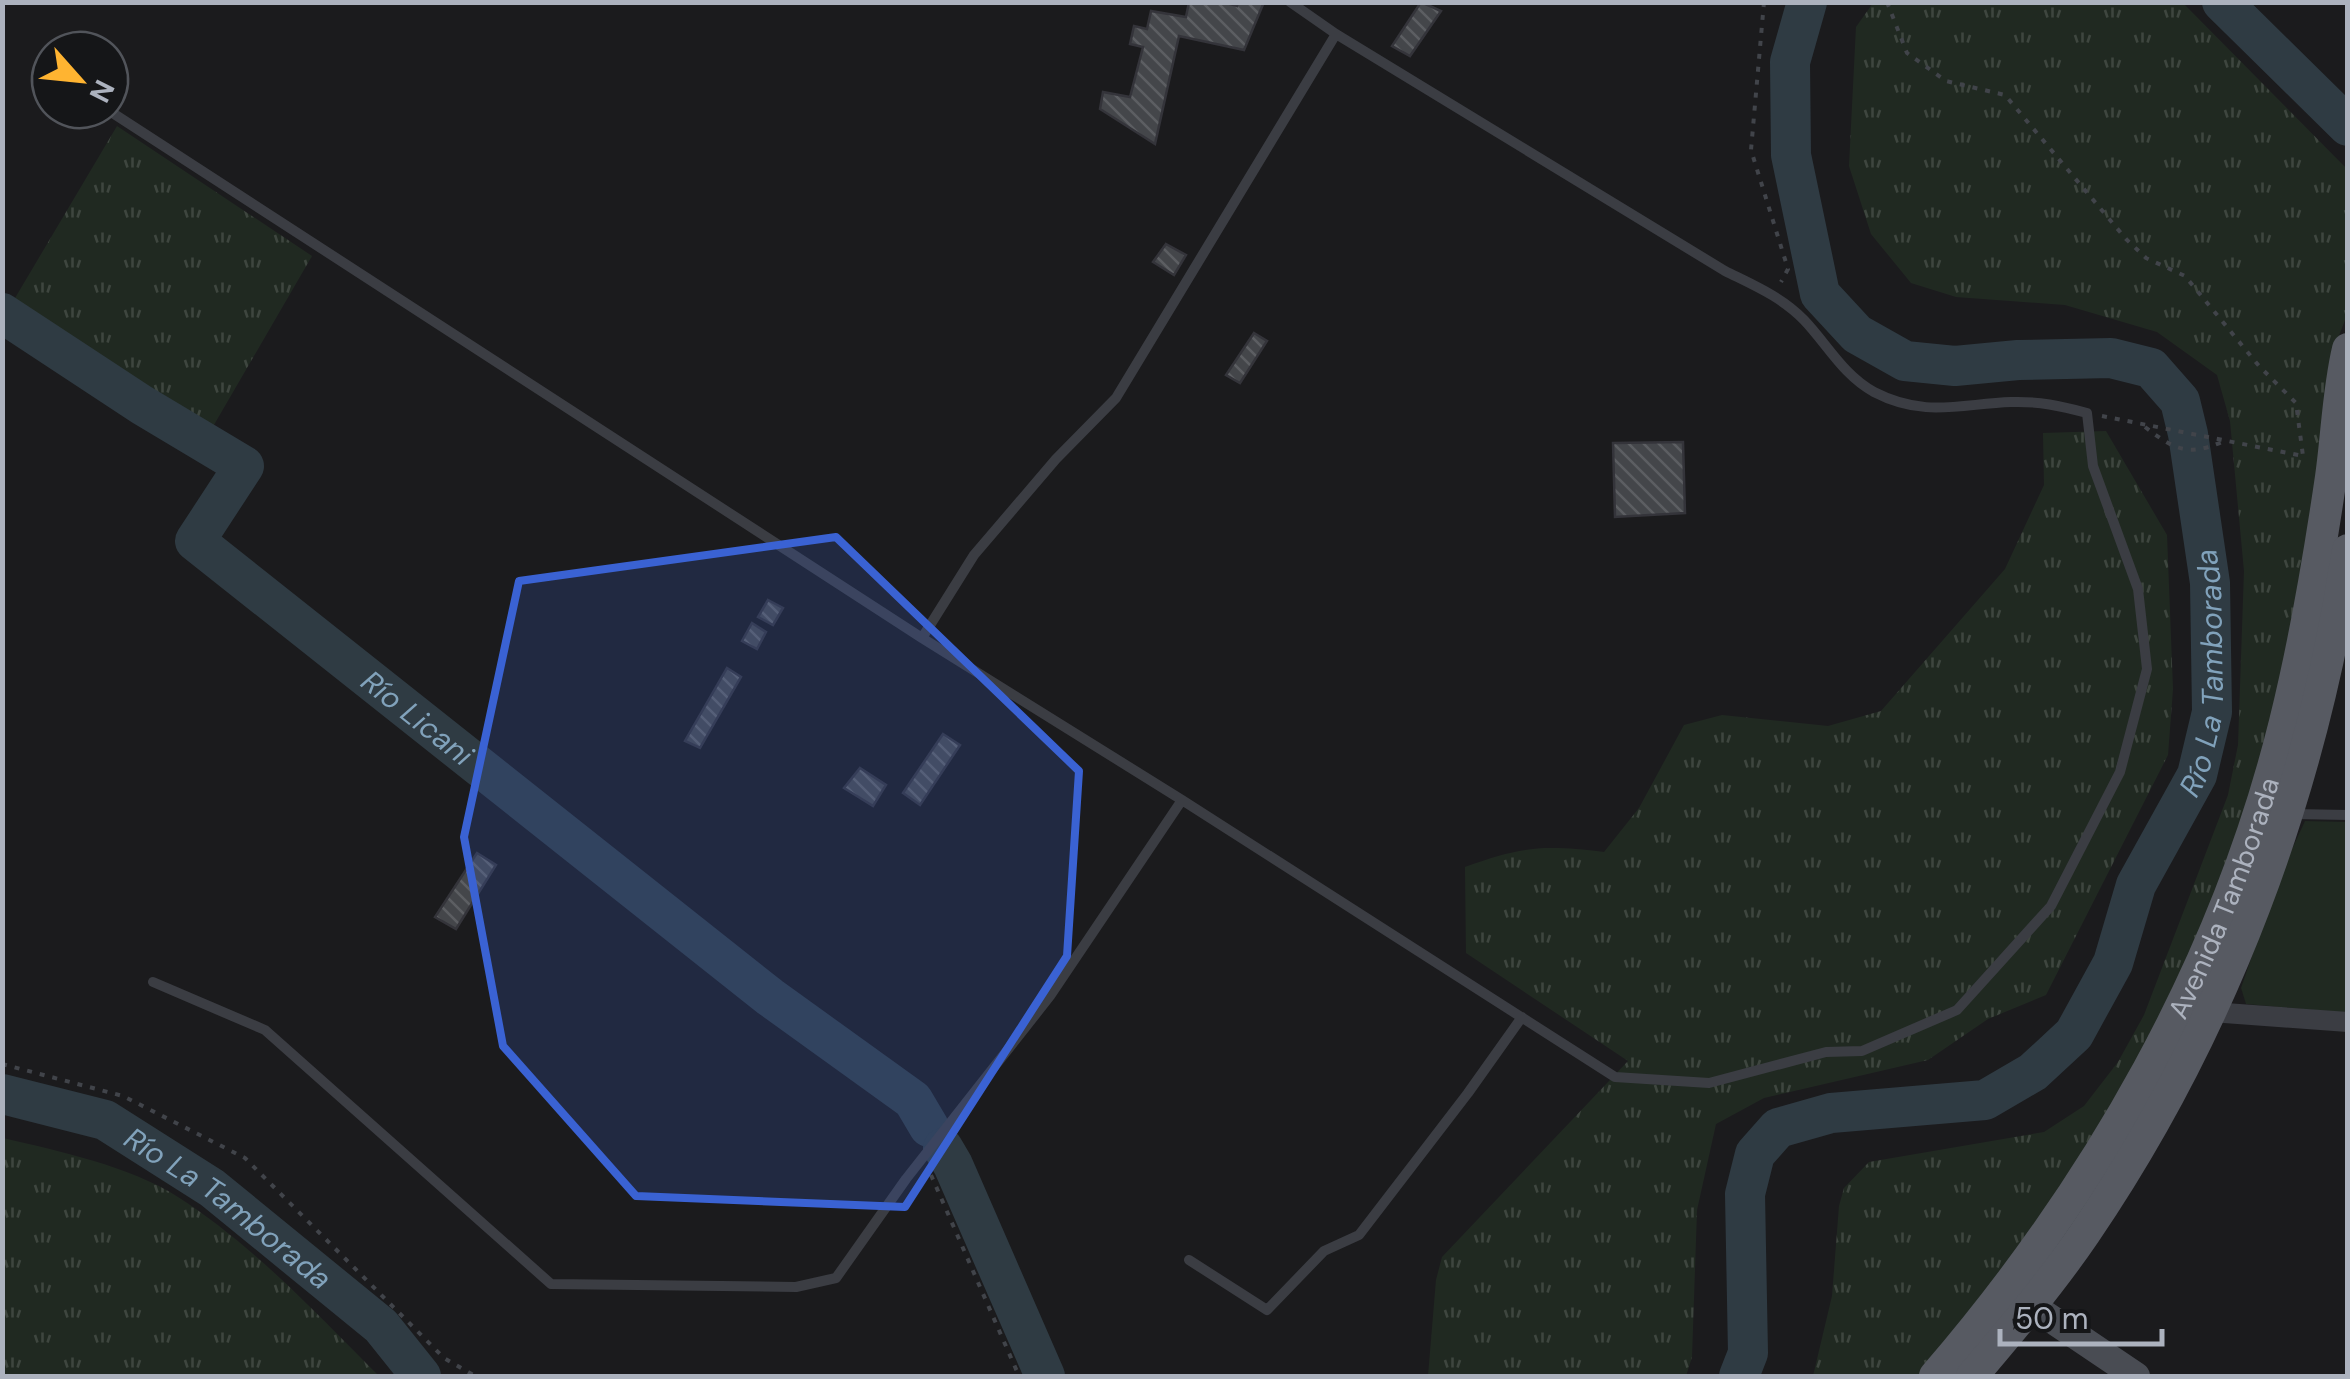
<svg xmlns="http://www.w3.org/2000/svg" width="2350" height="1379" viewBox="0 0 2350 1379" font-family="'DM Sans',sans-serif">
<style>
.grass{fill:url(#grass-tufts)}
.park{fill:#202921}
.lines{fill:none;stroke-linecap:round;stroke-linejoin:round}
.river{stroke:#2f3b43;stroke-width:40}
.building{fill:url(#building-back-hatch);stroke:#34343a;stroke-width:2.5}
.path{stroke:#41444a;stroke-width:4;stroke-dasharray:5 8;stroke-linecap:butt}
.lane{stroke:#3b3d43;stroke-width:10}
.street{stroke:#3b3d43;stroke-width:20}
.secondary{stroke:#494c53;stroke-width:28}
.primary{stroke:#575a62;stroke-width:32}
.marked{fill:#3a62d3;fill-opacity:0.2;stroke:#3a62d3;stroke-width:8;stroke-linejoin:round}
.labels{text-anchor:middle;dominant-baseline:central;stroke-width:8;stroke-linejoin:round;paint-order:stroke}
.street-label{font-size:28px;fill:#acb2be;stroke:#151618}
.water-label{font-size:30px;font-style:italic;fill:#81a2bb;stroke:#151618}
</style>
<defs>
<pattern id="grass-tufts" width="24" height="20" patternUnits="userSpaceOnUse" patternTransform="scale(2.5)"><rect width="24" height="20" fill="#202921"/><path d="M3 7l-1-3M5 7V3M7 7l1-3M15 17l-1-3M17 17v-4M19 17l1-3" fill="none" stroke="#3e463f"/></pattern>
<pattern id="building-back-hatch" width="6" height="6" patternUnits="userSpaceOnUse" patternTransform="scale(2.5)"><rect width="6" height="6" fill="#44464a"/><path d="M-1 5l2 2M0 0l6 6M5-1l2 2" fill="none" stroke="#5c5e62"/></pattern>
</defs>
<rect width="100%" height="100%" fill="#1b1b1d"/>
<path class="grass" d="M1873 3H2183L2347 169V315L2333 351 2307 559 2272 718 2235 846 2199 939 2099 1134 1985 1296 1918 1376H1813L1832 1296 1839 1206 1844 1188 1869 1162 2044 1132 2084 1106 2118 1062 2144 1015 2228 795 2238 745 2244 571 2230 421 2217 375 2157 332 2065 305 1956 297 1911 283 1871 234 1849 166 1856 27Z
M117 126 312 256 204 442 5 315Z
M2106 431 2167 535 2173 689 2168 755 2046 995 1988 1019 1928 1060 1764 1098 1716 1124 1697 1210 1692 1357 1686 1376H1428L1436 1280 1442 1257 1628 1061 1466 953 1465 867C1522 846 1544 845 1604 852L1639 808 1684 725 1722 715 1828 726 1881 711 2005 569 2044 485 2043 433Z
M3 1138C58 1151 130 1166 178 1197 254 1246 316 1313 379 1376H3Z"/>
<path class="park" d="M2305 821 2347 822V1013L2246 1004 2241 988 2279 877Z"/>
<g class="lines">
<g class="river">
<path d="M2222 2 2348 126"/>
<path id="s1" d="M2 313 142 405 244 466 195 541 770 997 913 1100 929 1127"/>
<path id="s2" d="M2 1094 105 1120 212 1188 381 1326 421 1376"/>
<path d="M943 1148 953 1165 1045 1376"/>
<path id="s3" d="M1739 1376 1748 1353 1745 1194 1755 1154 1778 1128 1831 1113 1985 1100 2033 1072 2074 1034 2113 963 2136 885 2197 775 2212 712 2210 583 2188 434 2180 401 2151 368 2111 358 2018 360 1955 366 1905 361 1857 334 1820 294 1791 155 1790 62 1807 2"/>
</g>
</g>
<path class="building" d="M1189 2H1223L1237 6 1238 2H1264L1244 50 1179 36 1155 144 1100 109 1103 92 1130 97 1143 47 1130 44 1134 26 1147 29 1151 11 1186 17Z
M1421 2 1441 11 1410 56 1392 46Z
M1166 244 1186 255 1174 275 1153 262Z
M1254 333 1267 341 1240 383 1226 375Z
M1683 442 1685 513 1615 517 1613 443Z
M768 600 783 608 773 625 758 617Z
M752 623 766 632 757 649 742 641Z
M727 668 741 677 700 748 685 741Z
M943 734 960 745 920 805 903 793Z
M860 768 886 785 873 806 844 788Z
M477 853 496 865 456 929 435 917Z"/>
<g class="lines">
<path class="path" d="M1764 2 1751 150 1788 269 1781 282
M1887 2 1907 53 1946 81 2005 95 2126 239 2146 258 2185 276 2259 366 2296 403 2303 456
M2102 416 2303 456
M2145 427C2174 449 2187 457 2222 442
M2 1064 123 1096 245 1158 444 1358 475 1376
M931 1175 1019 1376"/>
<path class="lane" d="M108 110 922 638 1182 800 1615 1077 1709 1083 1826 1052 1862 1051 1957 1010 2051 906 2120 772 2147 669 2138 589 2093 466 2087 413C2061 406 2038 401 2011 402 1960 404 1924 418 1874 392 1843 375 1827 344 1804 320 1782 297 1753 285 1725 271L1336 34 1290 2
M922 638 974 555 1056 459 1116 398 1336 34
M2294 814 2348 815
M153 982 265 1030 551 1284 796 1287 836 1278 906 1179 1050 996 1182 800
M1189 1260 1267 1310 1324 1251 1359 1235 1468 1093 1522 1017"/>
<path class="street" d="M2211 1012 2348 1022"/>
<path class="secondary" d="M2013 1293 2136 1376"/>
<g class="primary">
<path id="s4" d="M1935 1376C2097 1188 2225 965 2285 722 2305 642 2319 559 2331 477 2337 435 2338 391 2348 349"/>
<path d="M1972 1376C2011 1330 2051 1283 2085 1233 2224 1029 2311 793 2348 550"/>
</g>
</g>
<path class="marked" d="M836 537 1079 771 1067 956 905 1207 636 1196 503 1046 464 837 519 581Z"/>
<g class="labels">
<g class="street-label">
<text stroke="none"><textPath href="#s4" startOffset="562">Avenida Tamborada</textPath></text>
</g>
<g class="water-label">
<text stroke="none"><textPath href="#s3" startOffset="972">Río La Tamborada</textPath></text>
<text stroke="none"><textPath href="#s1" startOffset="660">Río Licani</textPath></text>
<text stroke="none"><textPath href="#s2" startOffset="258">Río La Tamborada</textPath></text>
</g>
</g>
<rect width="2350" height="1379" fill="none" stroke="#acb2be" stroke-width="10"/>
<g transform="translate(80 80) rotate(117)"><circle r="48" fill="#151618" stroke="#51545a" stroke-width="2.5"/>
<path d="M0-8L18 38L0 25L-18 38Z" fill="#ffb431"/>
<text y="-15" font-size="28" font-weight="bold" text-anchor="middle" fill="#acb2be">N</text>
</g>
<path d="M2000 1329v15h162v-15" fill="none" stroke="#acb2be" stroke-width="5"/>
<text x="2015" y="1329" font-size="30" fill="#acb2be" stroke="#151618" stroke-width="8" paint-order="stroke">50 m</text>
</svg>
